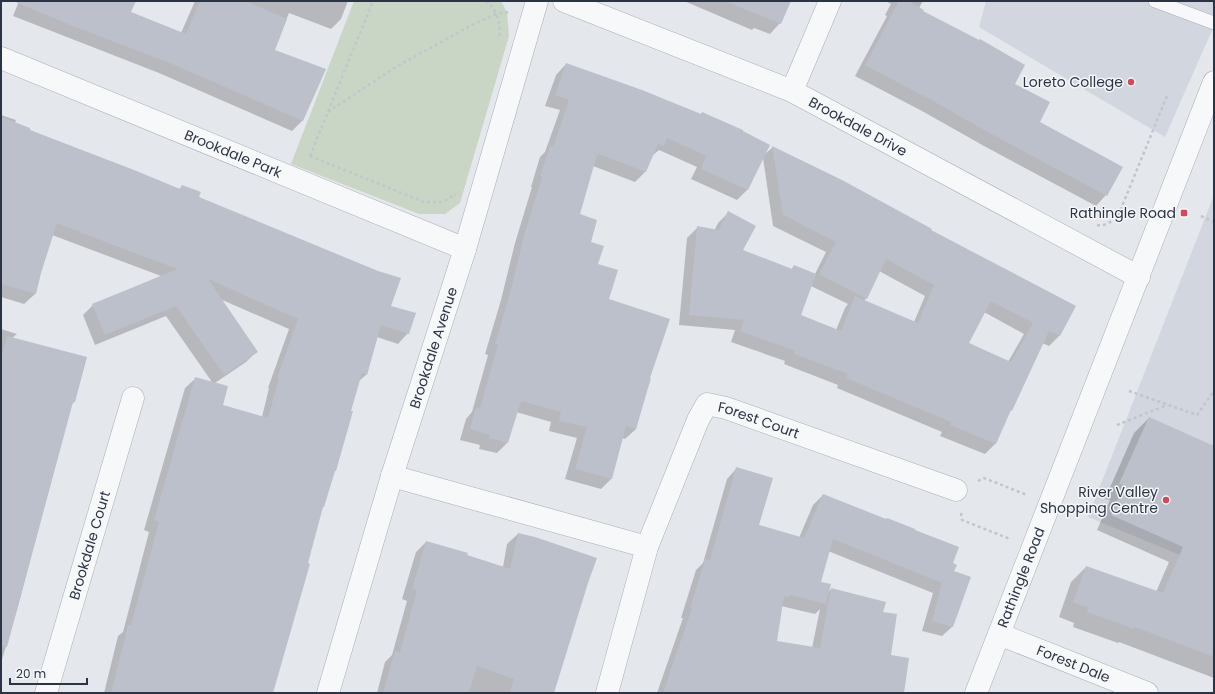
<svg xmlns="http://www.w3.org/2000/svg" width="1215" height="694" viewBox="0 0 1215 694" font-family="Poppins,sans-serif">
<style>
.built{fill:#d2d6de}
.green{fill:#c9d6c5}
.shadow{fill:#0003;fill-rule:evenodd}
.building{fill:#bbc0ca;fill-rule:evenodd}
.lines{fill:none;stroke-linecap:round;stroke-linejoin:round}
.service-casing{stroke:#a9aeb7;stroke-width:14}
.minor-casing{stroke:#a9aeb7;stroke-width:23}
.tertiary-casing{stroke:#a9aeb7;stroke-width:23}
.path{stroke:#c2c5cb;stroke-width:2.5;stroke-dasharray:3 3;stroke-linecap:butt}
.service{stroke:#f7f8fa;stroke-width:13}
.minor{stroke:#f7f8fa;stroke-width:22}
.tertiary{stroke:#f7f8fa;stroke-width:22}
.poi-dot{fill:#d1495b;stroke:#f4f6f9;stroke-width:1.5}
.labels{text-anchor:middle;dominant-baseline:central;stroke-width:3;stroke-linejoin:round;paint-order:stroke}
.poi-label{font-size:14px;fill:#2b3445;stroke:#f4f6f9;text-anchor:end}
.street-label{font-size:14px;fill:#2b3445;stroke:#f4f6f9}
</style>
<rect width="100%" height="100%" fill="#e4e7ec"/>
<path class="built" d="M986 1H1214V26L1165 137 979 27Z
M1214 195V569L1088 517Z"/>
<path class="green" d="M354 1H501L507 12 509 36 460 203 445 214H419L291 164Z"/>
<path class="shadow" d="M19 1H134L130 12 181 33 195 1H348L341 19 331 29 289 13 273 51 303 120 292 131 159 73 13 16Z
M684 1H790L780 23 770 34 754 28 752 30Z
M885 1H923L919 8 922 11 1014 84 1038 122 1106 195 1096 206 984 146 922 111 855 76 887 16 885 15 891 4Z
M566 64 764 155 773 147 1074 307 1059 336 1049 346 1042 343 1011 410 1008 413 995 444 985 454 940 436 942 432 837 388 838 385 784 364 785 361 731 342 735 330 679 325 687 238 697 228 714 231 718 223 728 213 742 251 791 270 794 266 815 274 826 252 773 226 763 158 748 189 737 200 691 179 697 167 659 150 652 156 645 172 635 182 593 166 578 215 590 243 608 299 649 379 636 429 625 439 622 438 611 479 601 489 565 479 577 438 549 431 551 422 516 412 507 443 497 453 479 449 480 445 460 440 466 419 472 412 479 387 488 355 485 354 501 300 515 243 532 187H531L540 157 545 152 560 110 545 106 556 75ZM879 271 925 296 914 322 864 301 866 298ZM811 286 848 304 845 308 836 330 800 316ZM984 312 1024 334 1008 362 968 343Z
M1 115 16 120 15 123 28 130 178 190 182 186 197 198 390 307 408 333 398 344 377 337 367 374 358 382 324 506 322 508 272 693H104L118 636 123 632 149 532 144 530 185 388 196 378 212 382 166 316 95 345 83 315 93 305 161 276 52 235 40 273 35 294 24 304 1 297ZM220 299 289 329 268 388H269L262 417 221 405 215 383 246 362 256 352Z
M1 329 17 334 12 338 74 402 71 405 18 606 1 663Z
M1149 418 1212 446 1214 442V678L1119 642 1118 643 1073 627 1074 623 1059 617 1071 582 1086 567 1156 592 1169 562 1097 530 1110 500 1105 499 1134 433Z
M737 468 758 525 799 538 813 505 823 495 914 531 951 563 953 572V626L942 636 922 631 933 593 828 551 820 582 828 592 832 589 882 612 890 656 903 693H657L683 618H681L696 570 703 563 727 479ZM781 606 815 614 820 609 812 648 775 642Z
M518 534 587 582 553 693H377L385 662 392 655 407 601 402 599 416 552 426 542 503 567 507 544Z"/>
<path class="building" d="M13 1H136L131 12 186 34 200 1H246L287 19 275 50 326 69 303 121 170 63 75 27Z
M728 1H791L781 24 727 2Z
M899 1H908L924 10 923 11 979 40 980 39 1025 65 1015 84 1050 102 1040 122 1123 167 1107 196 995 136 933 101 865 65Z
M566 63 642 90 701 114 702 112 743 130V131L770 145 748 190 701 169 706 156 667 138 664 146 658 144 646 172 599 154V156L597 155 580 214 597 220 591 242 604 246 598 264 618 270 609 299 670 319 650 378H651L636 429 626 426 612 479 575 469 587 427 559 421 561 412 521 401 508 443 489 438 490 435 470 429 476 407 480 408 498 344H495L511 289 525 232 542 177 540 176 550 146 553 147 569 100 555 95Z
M1 117 30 128V130L134 170 180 189 182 185 201 192 199 197 378 271 401 278 391 306 416 313 409 334 381 325 367 375 362 373 351 411H353L336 471H335L324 507H323L308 563 310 564 273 693H111L128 625H131L159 522 154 520 195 377 228 386 223 405 268 418 279 378H277L298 319 208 279 258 352 224 375 176 306 105 335 92 304 178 269 113 245 57 223 41 273 36 294 1 284Z
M772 146 842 180 932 229 931 230 1076 306 1060 336 1049 331 1012 411 1011 410 996 444 950 425 951 422 846 378 848 374 794 354 795 351 740 331 744 320 689 315 697 226 719 230 728 211 756 226 743 250 792 269 794 265 816 274 801 315 841 331 855 296 918 323 934 285 886 259 867 299 819 274 836 242 783 215ZM991 301 1033 323 1011 362 969 343Z
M7 336 87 357 75 402H73L7 647 1 646V357Z
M1149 417 1214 446V657L1135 627 1134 629 1087 612 1088 608 1073 602 1086 566 1163 593 1183 547 1111 515 1124 485 1119 484Z
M736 467 773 478 759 525 804 538 823 494 886 519 887 518 915 529V530L959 547 953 563 957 565 954 571 971 577 953 627 932 621 942 583 833 539 821 582 831 584 826 604 790 595 789 597 784 596 777 641 820 648 831 588 886 602 883 612 897 614 891 655 909 658 904 693H663L692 608H690L705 559 710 560Z
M518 533 535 537 597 558 588 583 554 693H510L514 679 477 666 469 693H383L395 651 400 652 417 590 412 589 426 541 468 553 467 555 510 569Z"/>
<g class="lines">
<defs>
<path id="service" d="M1155 1 1214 23"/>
<g id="minor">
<path id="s1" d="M564 1 792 91 1139 277"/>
<path id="s2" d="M1 58 465 249"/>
<path d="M792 91 830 1"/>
<path id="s3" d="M392 476 647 547 698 420 707 404 726 408 956 490"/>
<path id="s4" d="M999 634 1147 693"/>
<path id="s5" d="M46 693 133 398"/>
<path id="s6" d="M328 693 392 476 465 249 537 1"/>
<path d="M607 693 647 547"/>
</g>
<g id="tertiary">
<path id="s7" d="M976 693 1214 82"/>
</g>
</defs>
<use href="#service" class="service-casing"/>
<use href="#minor" class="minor-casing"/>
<use href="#tertiary" class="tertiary-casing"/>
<path class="path" d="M486 1C496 7 502 26 499 37
M328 112 394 68 470 26 496 14 509 12
M310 156 424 202H443L456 194
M310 156 373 1
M1201 216 1214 222
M1097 225C1105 227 1112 221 1118 216L1167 96
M1129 391 1197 415 1214 391
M1117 425 1167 405
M978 481 984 478 1027 495
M961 513 962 520 1010 539"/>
<use href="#service" class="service"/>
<use href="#minor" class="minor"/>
<use href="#tertiary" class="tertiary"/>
</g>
<g class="poi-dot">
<circle cx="1131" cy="82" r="4"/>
<rect x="1180" y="209" width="8" height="8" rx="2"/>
<circle cx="1166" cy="500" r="4"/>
</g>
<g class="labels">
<g class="poi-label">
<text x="1123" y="82">Loreto College</text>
<text x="1176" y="213">Rathingle Road</text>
<text x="1158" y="492">River Valley<tspan x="1158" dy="16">Shopping Centre</tspan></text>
</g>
<g class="street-label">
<text stroke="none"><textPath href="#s1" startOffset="320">Brookdale Drive</textPath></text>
<text stroke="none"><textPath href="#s2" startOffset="251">Brookdale Park</textPath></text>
<text stroke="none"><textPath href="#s6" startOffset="361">Brookdale Avenue</textPath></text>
<text stroke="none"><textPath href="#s3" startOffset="474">Forest Court</textPath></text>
<text stroke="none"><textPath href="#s5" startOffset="154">Brookdale Court</textPath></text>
<text stroke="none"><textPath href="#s7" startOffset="124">Rathingle Road</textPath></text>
<text stroke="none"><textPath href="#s4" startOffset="80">Forest Dale</textPath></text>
</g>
</g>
<rect width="1215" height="694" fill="none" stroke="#2b3445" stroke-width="4"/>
<path d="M10 678v6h77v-6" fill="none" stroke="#2b3445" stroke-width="2"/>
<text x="16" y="678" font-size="12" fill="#2b3445" stroke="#f4f6f9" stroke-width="3" paint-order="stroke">20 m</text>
</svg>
